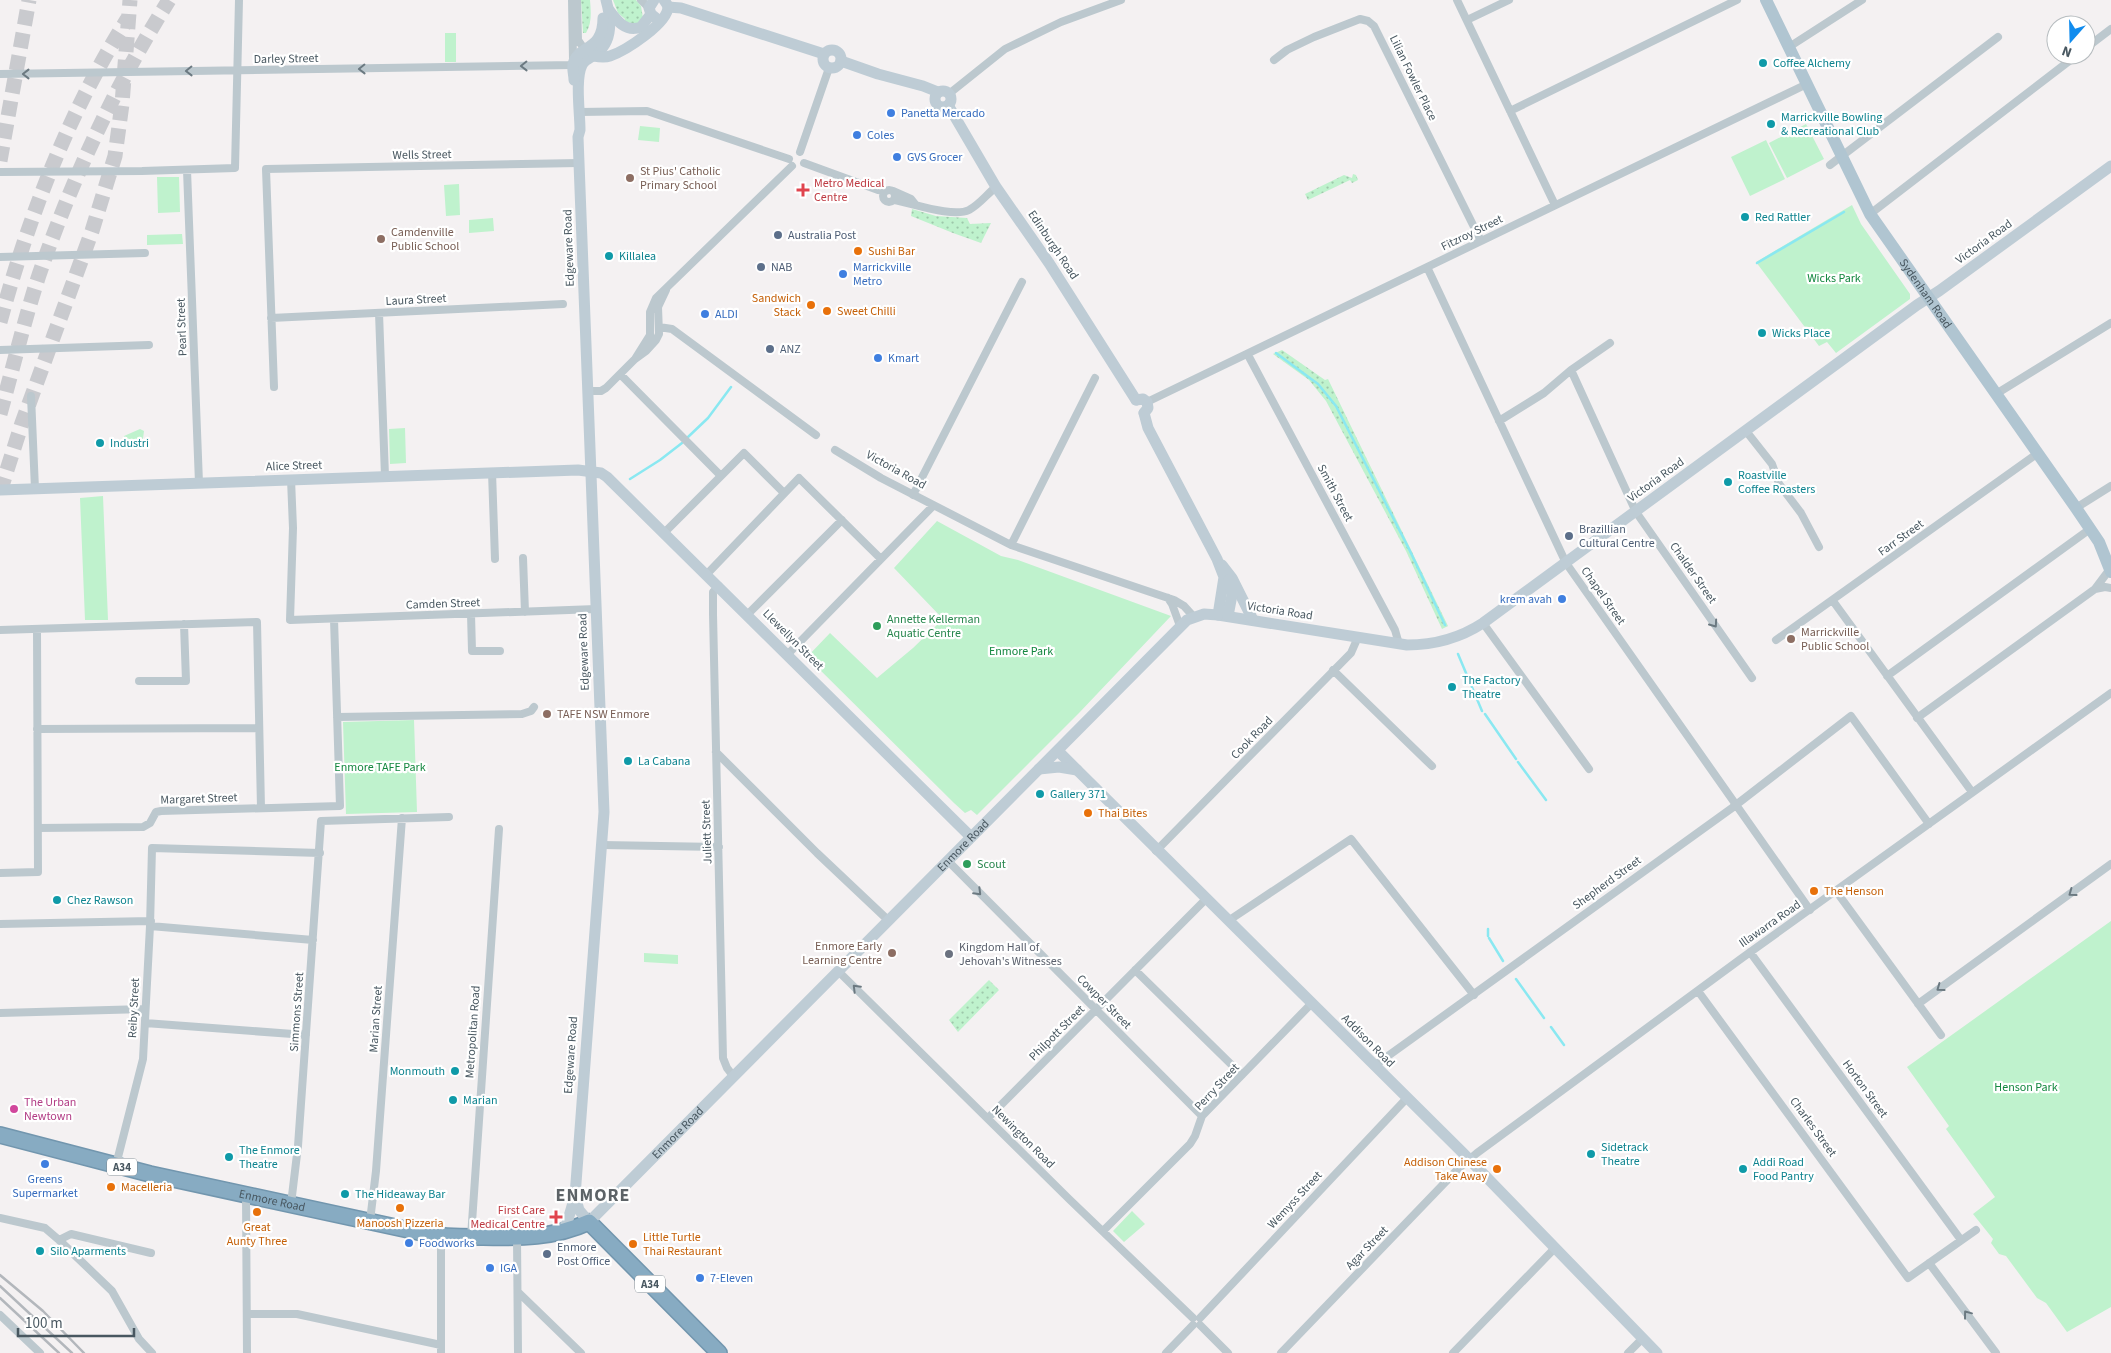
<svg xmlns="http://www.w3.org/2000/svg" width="2111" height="1353" viewBox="0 0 2111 1353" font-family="'Source Sans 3',sans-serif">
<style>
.grass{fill:url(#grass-dots)}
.green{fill:#bff2cd}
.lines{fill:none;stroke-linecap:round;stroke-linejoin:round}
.stream{stroke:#8ae8f1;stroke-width:2.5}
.highway-tunnel{stroke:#c9cace;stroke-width:15;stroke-dasharray:15 8;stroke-linecap:butt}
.highway-casing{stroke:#7296ae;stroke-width:18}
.street{stroke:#bcc8ce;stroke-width:8}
.secondary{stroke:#beccd5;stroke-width:11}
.primary{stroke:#b0c5d1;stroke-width:12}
.highway{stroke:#87abc2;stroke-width:15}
.rail{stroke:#b3b7bc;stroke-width:2.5}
.oneway{stroke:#6b7981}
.culture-dot{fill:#0f9aa8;stroke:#fff;stroke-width:2}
.shop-dot{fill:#3f7fe0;stroke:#fff;stroke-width:2}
.education-dot{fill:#8d6e63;stroke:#fff;stroke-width:2}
.health-dot{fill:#e0444e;stroke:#fff;stroke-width:2}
.service-dot{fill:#5c6f8a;stroke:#fff;stroke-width:2}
.food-dot{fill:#e8710a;stroke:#fff;stroke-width:2}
.leisure-dot{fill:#2e9e5b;stroke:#fff;stroke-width:2}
.worship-dot{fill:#6b7280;stroke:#fff;stroke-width:2}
.hotel-dot{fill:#d1479c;stroke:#fff;stroke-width:2}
.labels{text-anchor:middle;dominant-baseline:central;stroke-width:4.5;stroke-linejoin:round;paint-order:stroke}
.shield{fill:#fff;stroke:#7f8990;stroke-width:1}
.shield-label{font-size:11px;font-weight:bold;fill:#485760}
.street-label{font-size:12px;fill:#485760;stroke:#fff}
.culture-label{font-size:12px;fill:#0d838f;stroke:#fff;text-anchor:start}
.shop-label{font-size:12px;fill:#366cbe;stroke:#fff;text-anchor:start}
.education-label{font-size:12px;fill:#785e54;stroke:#fff;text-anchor:start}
.health-label{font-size:12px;fill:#be3a42;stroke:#fff;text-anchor:start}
.service-label{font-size:12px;fill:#4e5e75;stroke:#fff;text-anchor:start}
.food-label{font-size:12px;fill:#c56008;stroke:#fff;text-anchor:start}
.park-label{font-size:12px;fill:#13873f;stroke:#fff}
.leisure-label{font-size:12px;fill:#27864d;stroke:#fff;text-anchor:start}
.worship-label{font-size:12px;fill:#5b616d;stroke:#fff;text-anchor:start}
.hotel-label{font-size:12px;fill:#b23c85;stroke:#fff;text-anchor:start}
.district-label{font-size:18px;font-weight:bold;letter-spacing:1px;fill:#5d6367;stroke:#fff}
</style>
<defs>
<pattern id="grass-dots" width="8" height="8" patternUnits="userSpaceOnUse" patternTransform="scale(1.25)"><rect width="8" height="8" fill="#bff2cd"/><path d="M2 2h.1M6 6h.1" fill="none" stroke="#9dc7aa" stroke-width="1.8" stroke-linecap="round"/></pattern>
</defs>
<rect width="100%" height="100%" fill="#f4f1f2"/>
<path class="grass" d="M581 0H590C591 12 592 23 586 33H583Z
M613 0H636L641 6 643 18 638 24 624 22 625 19 618 13Z
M1353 174 1356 175 1358 180 1352 183 1350 180 1308 200 1305 194 1344 175 1352 178Z
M912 209 936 216 967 218 970 224 991 223 981 243 953 233 911 216Z
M1282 350 1325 380 1328 379 1448 626 1442 629 1406 551 1326 401 1309 380 1273 354Z
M989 980 999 990 958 1032 949 1020Z"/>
<path class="green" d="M445 33H456V62H445Z
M1806 124 1824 159 1787 178 1769 143Z
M640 126 660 128 659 142 638 140Z
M1766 140 1785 179 1750 196 1731 157Z
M157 177H179L180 212 158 213Z
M459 184 460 215 446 216 444 185Z
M1852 205 1861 224 1910 294V299L1836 353 1827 342 1819 346 1756 262Z
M493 218 494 231 469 233V220Z
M182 234 183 244 147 245V235Z
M405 428 406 463 390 464 389 429Z
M140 429 144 431 142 446H124V436Z
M103 496 108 620H85L80 498Z
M937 521 1001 556 1018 560 1171 616 1079 713 977 815 971 810 965 813 954 803 807 657 830 633 877 678 913 648 943 619 894 568Z
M414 720 417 812 346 814 343 722Z
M2111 921V1307L2067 1332 2046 1303 2037 1298 2006 1256 1999 1254 1991 1243 1993 1239 1973 1214 1995 1197 1946 1129 1949 1126 1907 1067Z
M644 953 678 955V964L644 962Z
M1132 1211 1145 1224 1124 1242 1113 1231Z"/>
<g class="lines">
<path class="stream" d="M1757 263 1844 212
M1276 353 1318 384 1336 406 1409 549 1445 625
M688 437 708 418 731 387
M630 479 660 460 682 443
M1458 654 1482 711
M1485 714 1516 759
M1518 762 1546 800
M1488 929V936
M1489 938 1503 961
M1516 979 1544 1018
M1551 1027 1564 1045"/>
<path class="highway-tunnel" d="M0 161 29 0
M0 322C29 216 69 111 128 18
M0 414C13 368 24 321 39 275 73 177 114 88 169 0
M0 492 22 423 92 231 115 156 122 104 130 0"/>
<defs>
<g id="highway">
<path id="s3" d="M0 1135 150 1174 432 1235C449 1237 466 1237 483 1237 520 1238 554 1238 589 1222L719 1353"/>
</g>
</defs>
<use href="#highway" class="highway-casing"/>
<path class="street" d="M572 0 573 60
M577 0 578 40 585 50
M641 0 649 8
M1457 0 1555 205
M1467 20 1509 0
M1789 47 1862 0
M2086 48 2111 29
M1274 60 1287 50 1314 37 1360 19 1368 21 1374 26 1481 241
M0 74 573 65
M950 93 1005 49 1061 22 1121 0
M1510 111 1737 0
M580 112 647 111 789 159
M800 152 829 68
M804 163 878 190 886 191
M1830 165 1998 37
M187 170 199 483
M0 172 142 171 235 168 239 0
M883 196a6 6 0 1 1 12 0a6 6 0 1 1-12 0Z
M893 191 911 199 915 204
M894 200C912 203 953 218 969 210 980 204 987 194 996 187
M1870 214 2077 55
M0 257 145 253
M1427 267 1566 563 1810 910
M379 313 385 476
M271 318 563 304
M659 327 672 329 816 435
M0 350 149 345
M1248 355 1395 630 1399 644
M635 359 650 335V312L656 298 792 166
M1571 370 1636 512 1752 678
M620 374 721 476
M274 387 266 169 579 163
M588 391H601L606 388 635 359 646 351 656 340 659 334 658 307 666 290
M1996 394 2111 323
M31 396 35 489
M1147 402 1807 84
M1499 421 1544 393 1571 370 1610 343
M1746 431 1772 464 1779 484 1801 513 1819 547
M835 450 881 478 1011 545 1174 600 1184 606 1193 616
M492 472 495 559
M291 479 293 528 290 620 596 609
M913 495 1022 282
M2076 508 2111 486
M665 532 744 453 784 493
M1011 545 1095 378
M523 558 525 612
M707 574 799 478 881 559
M719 586 713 592V614L723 1058 727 1068 734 1077
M2095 589 2105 587 2111 588
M1168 598 1172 604 1180 626
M1833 601 1972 792
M471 614 472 651H500
M748 614 842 520
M1483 623 1589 769
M0 630 257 622 261 808
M1776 640 2038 453
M788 654 933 506
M1333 670 1432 766
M1887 676 2090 529
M139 681H186L184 624
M337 717 522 714 531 711 534 707
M1917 718 2095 589 2110 569
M37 729 259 728
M716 752 817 853 889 921
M38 828 143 827 150 823 156 812 161 811 340 806 334 619
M602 845 719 847
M1156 851 1351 653 1358 637
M948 861 1202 1116
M0 873 38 872 37 629
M1836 891 1941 1035
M1228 921 1351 839 1474 995
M0 924 151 921
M150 926 313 940
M1750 952 1961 1240
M1135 970 1242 1075
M838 971 1069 1199 1193 1318
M1698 991 1908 1278 1976 1230
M1918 1004 2111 864
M0 1013 145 1009
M145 1023 306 1035
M1374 1066 1732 808 1851 716 1929 824
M988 1118 1206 899
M116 1165 143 1059 150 926 152 848 320 853
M246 1194 247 1353
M291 1204 298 1146 321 821 449 817
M0 1218 45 1228 59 1240 112 1291 139 1339 152 1353
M370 1221 376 1171 402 818
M1103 1231 1190 1144 1195 1136 1202 1116 1311 1004
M441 1236V1353
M471 1237 499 829
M517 1238 518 1353
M59 1240 71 1234 151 1253
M1929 1263 1996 1353
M518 1292 581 1353
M247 1314H297L441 1345
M0 1315 40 1353
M1200 1318 1407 1098
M1200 1325 1228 1353
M1166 1353 1193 1325
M1281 1353 1457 1170 1477 1153 1742 958 2111 693
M1453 1353 1555 1248
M1628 1353 1643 1338"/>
<g class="secondary">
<path id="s1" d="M606 0C611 18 614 40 597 53 593 57 585 59 582 65 575 79 580 113 580 130L578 137 604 812 575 1196 579 1210 589 1222 1187 620 1204 614 1218 615 1407 645C1435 645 1460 638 1483 623L1917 305 1939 291 2111 166"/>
<path d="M654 0 649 8 651 14 656 18"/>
<path d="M668 7 681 8 824 54"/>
<path d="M609 10C617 21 626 33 641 27L651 14"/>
<circle cx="832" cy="59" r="9"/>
<path d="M594 56C599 57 604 58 610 56 625 51 669 23 668 6L664 0"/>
<path d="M841 61 878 74 923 86 938 92"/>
<path d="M574 80C574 75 572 69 573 64 578 44 603 52 603 18"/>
<circle cx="943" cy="99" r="8"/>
<path d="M948 105 996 187 1049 263 1136 400"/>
<path d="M1136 400 1143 399 1147 402 1148 408 1144 413"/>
<path d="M1144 413 1148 428 1217 559 1224 577 1218 615"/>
<path d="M0 490 578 470 601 473 607 477 971 837"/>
<path d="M1222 565 1232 578 1253 620"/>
<path d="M1228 616 1232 595 1229 580"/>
<path d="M1058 751 1463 1153 1657 1353"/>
<path d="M1039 769 1059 767 1077 770"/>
<path d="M561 1233 567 1223 575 1196"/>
</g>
<path class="primary" id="s2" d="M1766 0 1870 214 2076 508 2099 542 2111 572"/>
<use href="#highway" class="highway"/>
<path class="rail" d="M0 1275 43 1311 84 1353
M0 1286 72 1353
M0 1298 59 1353"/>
</g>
<defs><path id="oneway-chevron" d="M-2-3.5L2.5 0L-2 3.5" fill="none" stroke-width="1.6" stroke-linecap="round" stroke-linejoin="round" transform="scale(1.25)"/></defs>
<g class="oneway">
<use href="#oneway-chevron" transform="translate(524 66) rotate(179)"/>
<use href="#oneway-chevron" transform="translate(362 69) rotate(179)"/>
<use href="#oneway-chevron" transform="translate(189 71) rotate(179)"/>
<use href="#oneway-chevron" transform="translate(26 74) rotate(-180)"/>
<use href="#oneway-chevron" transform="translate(1714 624) rotate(55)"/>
<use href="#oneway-chevron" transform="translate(978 892) rotate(45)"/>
<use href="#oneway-chevron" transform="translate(2072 893) rotate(144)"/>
<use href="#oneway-chevron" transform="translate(856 988) rotate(-135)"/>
<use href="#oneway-chevron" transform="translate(1940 988) rotate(144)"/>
<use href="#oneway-chevron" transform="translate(1967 1314) rotate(-127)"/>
</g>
<g class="culture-dot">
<circle cx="1763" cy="63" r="5"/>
<circle cx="1771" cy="124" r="5"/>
<circle cx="1745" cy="217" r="5"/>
<circle cx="609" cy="256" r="5"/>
<circle cx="1762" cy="333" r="5"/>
<circle cx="100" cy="443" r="5"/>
<circle cx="1728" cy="482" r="5"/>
<circle cx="1452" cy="687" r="5"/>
<circle cx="628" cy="761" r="5"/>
<circle cx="1040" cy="794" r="5"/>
<circle cx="57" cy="900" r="5"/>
<circle cx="455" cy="1071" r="5"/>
<circle cx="453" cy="1100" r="5"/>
<circle cx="1591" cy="1154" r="5"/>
<circle cx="229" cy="1157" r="5"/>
<circle cx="1743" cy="1169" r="5"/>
<circle cx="345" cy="1194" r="5"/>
<circle cx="40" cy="1251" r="5"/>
</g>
<g class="shop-dot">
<circle cx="891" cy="113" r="5"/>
<circle cx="857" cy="135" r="5"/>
<circle cx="897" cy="157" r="5"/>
<circle cx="843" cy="274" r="5"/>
<circle cx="705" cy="314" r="5"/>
<circle cx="878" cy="358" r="5"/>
<circle cx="1562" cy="599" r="5"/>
<circle cx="45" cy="1164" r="5"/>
<circle cx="409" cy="1243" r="5"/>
<circle cx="490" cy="1268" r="5"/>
<circle cx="700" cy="1278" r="5"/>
</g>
<g class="education-dot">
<circle cx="630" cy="178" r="5"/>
<circle cx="381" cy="239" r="5"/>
<circle cx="1791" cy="639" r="5"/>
<circle cx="547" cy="714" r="5"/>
<circle cx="892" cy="953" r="5"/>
</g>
<g class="health-dot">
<path d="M800.5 182.5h5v5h5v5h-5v5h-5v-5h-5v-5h5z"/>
<path d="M553.5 1209.5h5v5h5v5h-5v5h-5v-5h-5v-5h5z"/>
</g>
<g class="service-dot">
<circle cx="778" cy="235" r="5"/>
<circle cx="761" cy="267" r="5"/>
<circle cx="770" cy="349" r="5"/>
<circle cx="1569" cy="536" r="5"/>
<circle cx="547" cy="1254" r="5"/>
</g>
<g class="food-dot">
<circle cx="858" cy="251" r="5"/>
<circle cx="811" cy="305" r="5"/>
<circle cx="827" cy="311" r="5"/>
<circle cx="1088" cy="813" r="5"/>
<circle cx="1814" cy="891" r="5"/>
<circle cx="1497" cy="1169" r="5"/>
<circle cx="111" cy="1187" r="5"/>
<circle cx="400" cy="1208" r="5"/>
<circle cx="257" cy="1212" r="5"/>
<circle cx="633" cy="1244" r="5"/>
</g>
<g class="leisure-dot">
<circle cx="877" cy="626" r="5"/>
<circle cx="967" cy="864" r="5"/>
</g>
<circle class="worship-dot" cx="949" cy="954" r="5"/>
<circle class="hotel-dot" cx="14" cy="1109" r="5"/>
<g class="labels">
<g class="shield">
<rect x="107" y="1158.5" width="30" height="17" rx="4"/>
<rect x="635" y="1275.5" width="30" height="17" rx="4"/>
</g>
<g class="shield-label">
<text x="122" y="1167">A34</text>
<text x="650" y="1284">A34</text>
</g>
<g class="street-label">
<text transform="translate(286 59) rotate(-1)">Darley Street</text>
<text transform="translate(1413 78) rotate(64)">Lilian Fowler Place</text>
<text transform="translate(422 155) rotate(-1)">Wells Street</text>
<text transform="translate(1472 233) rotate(-26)">Fitzroy Street</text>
<text transform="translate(1984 242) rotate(-36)">Victoria Road</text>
<text transform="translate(1053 245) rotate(56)">Edinburgh Road</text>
<text transform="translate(569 248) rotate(-92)">Edgeware Road</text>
<text stroke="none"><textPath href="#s2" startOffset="335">Sydenham Road</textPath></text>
<text transform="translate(416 300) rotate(-3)">Laura Street</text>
<text transform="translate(182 327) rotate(-92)">Pearl Street</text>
<text transform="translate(294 466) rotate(-2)">Alice Street</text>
<text transform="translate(896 470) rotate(29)">Victoria Road</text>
<text transform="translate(1656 480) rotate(-36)">Victoria Road</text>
<text transform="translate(1335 493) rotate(62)">Smith Street</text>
<text transform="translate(1901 538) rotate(-36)">Farr Street</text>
<text transform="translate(1693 573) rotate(55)">Chalder Street</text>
<text transform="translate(1603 596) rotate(55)">Chapel Street</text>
<text transform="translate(443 604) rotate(-2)">Camden Street</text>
<text transform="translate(1280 611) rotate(9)">Victoria Road</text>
<text transform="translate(793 640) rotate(45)">Llewellyn Street</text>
<text transform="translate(584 652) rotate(-92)">Edgeware Road</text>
<text transform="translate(1252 738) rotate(-46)">Cook Road</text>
<text transform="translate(199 799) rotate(-2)">Margaret Street</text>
<text transform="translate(707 832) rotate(-92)">Juliett Street</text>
<text stroke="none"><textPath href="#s1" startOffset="1771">Enmore Road</textPath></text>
<text transform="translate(1607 883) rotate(-36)">Shepherd Street</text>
<text transform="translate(1770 924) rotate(-35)">Illawarra Road</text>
<text transform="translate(1104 1002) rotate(45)">Cowper Street</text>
<text transform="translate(134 1008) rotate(-87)">Reiby Street</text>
<text transform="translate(297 1012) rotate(-86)">Simmons Street</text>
<text transform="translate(376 1019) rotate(-86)">Marian Street</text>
<text transform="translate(473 1032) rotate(-86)">Metropolitan Road</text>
<text transform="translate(1057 1033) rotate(-45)">Philpott Street</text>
<text transform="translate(1368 1041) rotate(45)">Addison Road</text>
<text transform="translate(571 1055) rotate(-86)">Edgeware Road</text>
<text transform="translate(1217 1087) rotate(-47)">Perry Street</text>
<text transform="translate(1865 1089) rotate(54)">Horton Street</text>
<text transform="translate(1813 1127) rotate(54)">Charles Street</text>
<text stroke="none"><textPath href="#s1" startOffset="1366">Enmore Road</textPath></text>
<text transform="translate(1023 1137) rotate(45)">Newington Road</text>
<text stroke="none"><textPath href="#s3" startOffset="280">Enmore Road</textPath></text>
<text transform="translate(1295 1200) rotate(-47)">Wemyss Street</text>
<text transform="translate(1367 1248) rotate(-46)">Agar Street</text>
</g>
<g class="culture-label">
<text x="1773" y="63">Coffee Alchemy</text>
<text x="1781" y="117">Marrickville Bowling<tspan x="1781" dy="14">&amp; Recreational Club</tspan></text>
<text x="1755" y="217">Red Rattler</text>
<text x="619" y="256">Killalea</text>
<text x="1772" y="333">Wicks Place</text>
<text x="110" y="443">Industri</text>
<text x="1738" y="475">Roastville<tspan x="1738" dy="14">Coffee Roasters</tspan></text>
<text x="1462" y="680">The Factory<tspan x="1462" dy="14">Theatre</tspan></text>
<text x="638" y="761">La Cabana</text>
<text x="1050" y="794">Gallery 371</text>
<text x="67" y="900">Chez Rawson</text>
<text x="445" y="1071" text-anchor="end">Monmouth</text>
<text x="463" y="1100">Marian</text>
<text x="1601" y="1147">Sidetrack<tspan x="1601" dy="14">Theatre</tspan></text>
<text x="239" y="1150">The Enmore<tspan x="239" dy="14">Theatre</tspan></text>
<text x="1753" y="1162">Addi Road<tspan x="1753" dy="14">Food Pantry</tspan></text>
<text x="355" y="1194">The Hideaway Bar</text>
<text x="50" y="1251">Silo Aparments</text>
</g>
<g class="shop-label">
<text x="901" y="113">Panetta Mercado</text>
<text x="867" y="135">Coles</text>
<text x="907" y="157">GVS Grocer</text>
<text x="853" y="267">Marrickville<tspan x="853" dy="14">Metro</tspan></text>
<text x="715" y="314">ALDI</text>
<text x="888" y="358">Kmart</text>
<text x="1552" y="599" text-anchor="end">krem avah</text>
<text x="45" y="1179" text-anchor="middle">Greens<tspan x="45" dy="14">Supermarket</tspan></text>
<text x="419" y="1243">Foodworks</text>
<text x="500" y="1268">IGA</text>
<text x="710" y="1278">7-Eleven</text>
</g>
<g class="education-label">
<text x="640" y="171">St Pius' Catholic<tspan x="640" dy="14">Primary School</tspan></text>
<text x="391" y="232">Camdenville<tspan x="391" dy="14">Public School</tspan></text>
<text x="1801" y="632">Marrickville<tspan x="1801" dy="14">Public School</tspan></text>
<text x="557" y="714">TAFE NSW Enmore</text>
<text x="882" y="946" text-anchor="end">Enmore Early<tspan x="882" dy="14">Learning Centre</tspan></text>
</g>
<g class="health-label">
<text x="814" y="183">Metro Medical<tspan x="814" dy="14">Centre</tspan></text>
<text x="545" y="1210" text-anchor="end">First Care<tspan x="545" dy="14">Medical Centre</tspan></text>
</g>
<g class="service-label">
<text x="788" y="235">Australia Post</text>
<text x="771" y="267">NAB</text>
<text x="780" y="349">ANZ</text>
<text x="1579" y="529">Brazillian<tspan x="1579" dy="14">Cultural Centre</tspan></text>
<text x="557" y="1247">Enmore<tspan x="557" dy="14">Post Office</tspan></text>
</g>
<g class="food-label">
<text x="868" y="251">Sushi Bar</text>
<text x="801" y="298" text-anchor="end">Sandwich<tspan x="801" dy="14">Stack</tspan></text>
<text x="837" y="311">Sweet Chilli</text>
<text x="1098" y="813">Thai Bites</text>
<text x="1824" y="891">The Henson</text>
<text x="1487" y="1162" text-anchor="end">Addison Chinese<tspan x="1487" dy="14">Take Away</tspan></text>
<text x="121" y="1187">Macelleria</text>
<text x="400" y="1223" text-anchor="middle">Manoosh Pizzeria</text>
<text x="257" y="1227" text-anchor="middle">Great<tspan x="257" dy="14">Aunty Three</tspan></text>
<text x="643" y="1237">Little Turtle<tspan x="643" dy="14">Thai Restaurant</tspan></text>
</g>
<g class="park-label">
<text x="1834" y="278">Wicks Park</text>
<text x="1021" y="651">Enmore Park</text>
<text x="380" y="767">Enmore TAFE Park</text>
<text x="2026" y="1087">Henson Park</text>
</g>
<g class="leisure-label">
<text x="887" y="619">Annette Kellerman<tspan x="887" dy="14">Aquatic Centre</tspan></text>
<text x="977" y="864">Scout</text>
</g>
<g class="worship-label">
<text x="959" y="947">Kingdom Hall of<tspan x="959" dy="14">Jehovah's Witnesses</tspan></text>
</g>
<g class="hotel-label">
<text x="24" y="1102">The Urban<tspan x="24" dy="14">Newtown</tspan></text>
</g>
<g class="district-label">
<text x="593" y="1195">ENMORE</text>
</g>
</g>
<g transform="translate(2071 40) rotate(200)"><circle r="24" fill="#ffffff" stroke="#b6bcbf"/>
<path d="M0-4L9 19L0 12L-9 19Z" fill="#118cee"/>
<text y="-8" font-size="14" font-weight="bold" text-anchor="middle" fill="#485760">N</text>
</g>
<path d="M18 1328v8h116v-8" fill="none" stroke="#485760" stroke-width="2.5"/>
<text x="25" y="1328" font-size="15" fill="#485760" stroke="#ffffff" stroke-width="4" paint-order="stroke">100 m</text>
</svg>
